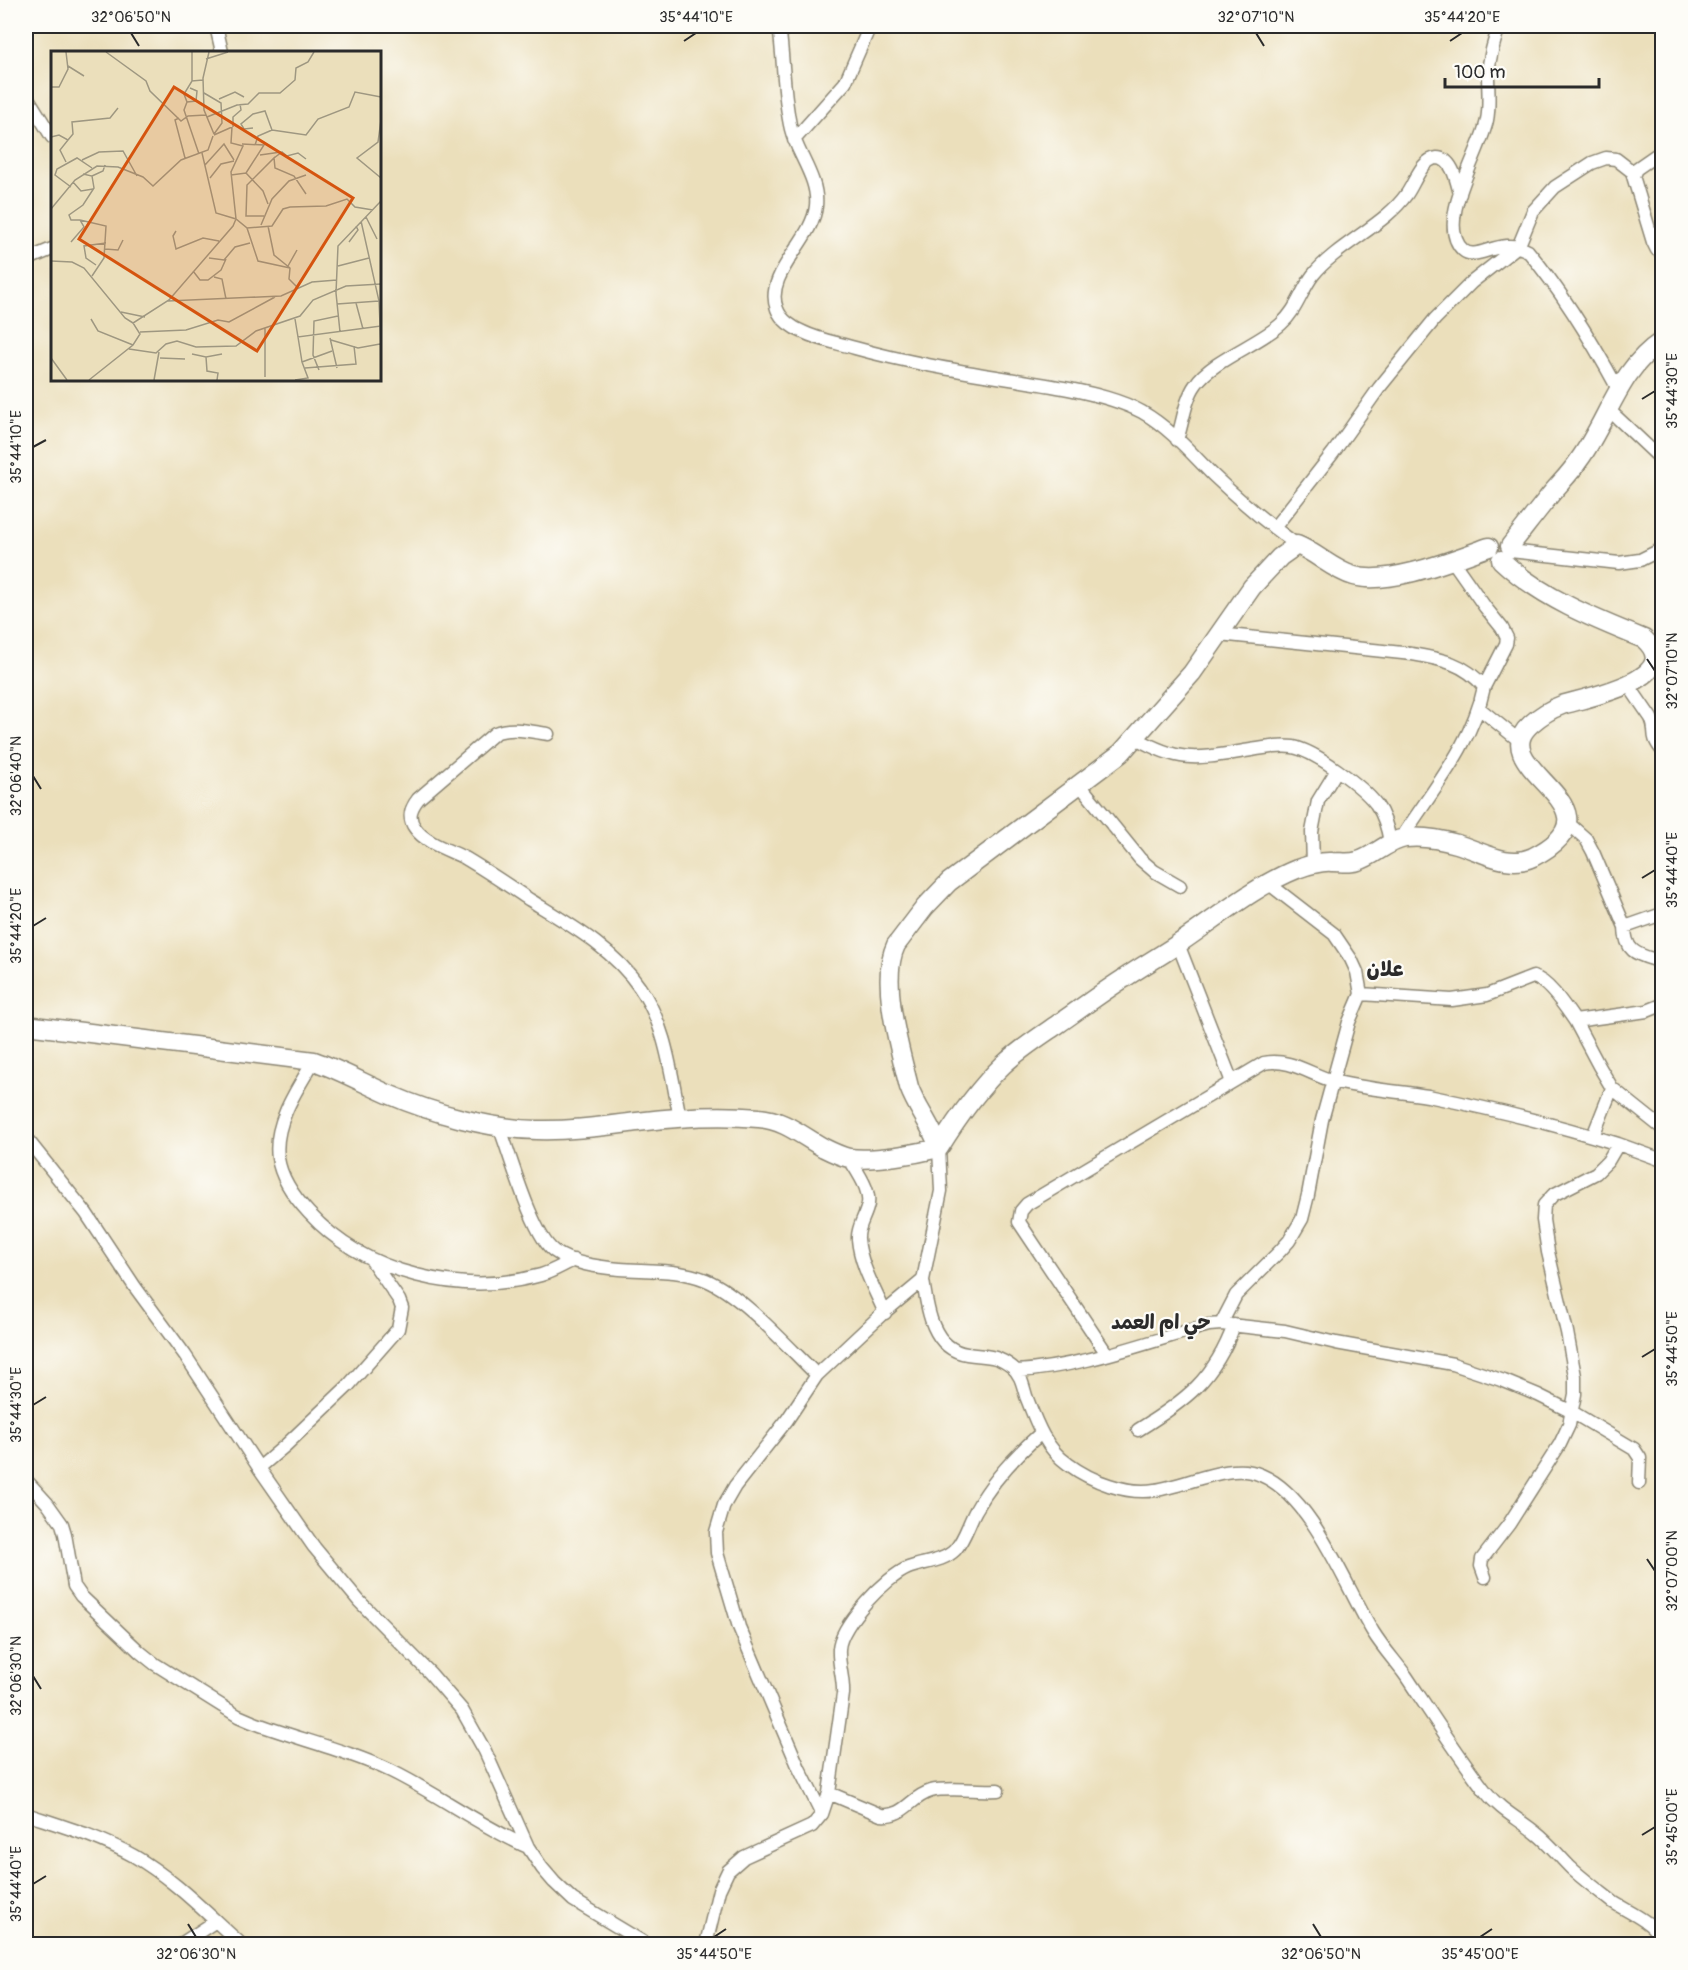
<svg xmlns="http://www.w3.org/2000/svg" width="1688" height="1970" viewBox="0 0 1688 1970" font-family="Pangolin,'Playpen Sans Arabic',sans-serif">
<style>
.lines{fill:none;stroke-linecap:round;stroke-linejoin:round}
.street-casing{stroke:#8b8573;stroke-width:15}
.secondary-casing{stroke:#8b8573;stroke-width:21}
.street{stroke:#fff;stroke-width:12}
.secondary{stroke:#fff;stroke-width:18}
.ticks{fill:none;stroke:#2b2b2b;stroke-width:2}
.labels{text-anchor:middle;dominant-baseline:central;stroke-width:4.5;stroke-linejoin:round;paint-order:stroke}
.neighbourhood-label{font-size:20px;font-weight:bold;fill:#2b2b2b;stroke:#fdfcf7}
.quarter-label{font-size:21px;font-weight:bold;fill:#2b2b2b;stroke:#fdfcf7}
.inset-road{fill:none;stroke:#9e9781;stroke-width:1.5}
.view{fill:#d5540f;fill-opacity:0.15;stroke:#d5540f;stroke-width:3}
.inset-edge{fill:none;stroke:#2b2b2b;stroke-width:3}
.neatline{fill:none;stroke:#2b2b2b;stroke-width:2}
.ticks-label{font-size:15px;text-anchor:middle;fill:#2b2b2b}
</style>
<rect width="100%" height="100%" fill="#fdfcf7"/>
<filter id="ink" filterUnits="userSpaceOnUse"><feTurbulence type="fractalNoise" baseFrequency=".0167" numOctaves="2"/><feDisplacementMap in="SourceGraphic" scale="12" xChannelSelector="R" yChannelSelector="G"/><feConvolveMatrix kernelMatrix="1 2 1 2 8 2 1 2 1" color-interpolation-filters="sRGB"/></filter>
<filter id="wash" filterUnits="userSpaceOnUse"><feTurbulence type="fractalNoise" baseFrequency=".008" numOctaves="4" result="noise"/><feDisplacementMap in="SourceGraphic" scale="24" xChannelSelector="R" yChannelSelector="G"/><feGaussianBlur stdDeviation="1.35" result="paint"/><feColorMatrix in="noise" values="0 0 0 0 0 0 0 0 0 0 0 0 0 0 0 0 0 1.4 0 .05"/><feComposite in="paint" operator="in"/></filter>
<g filter="url(#wash)">
<rect width="100%" height="100%" fill="#ebdfbb"/>
</g>
<g filter="url(#ink)">
<g class="lines">
<defs>
<path id="street" d="M216 26 222 52
M779 26C784 60 783 96 791 129 797 154 819 179 816 206 813 240 763 275 777 309 781 320 793 328 803 332 819 340 838 343 855 348 926 368 997 376 1069 389 1094 394 1120 400 1142 412 1170 428 1191 453 1213 475 1239 500 1268 524 1297 545
M1499 26C1494 42 1489 57 1488 75 1488 90 1490 105 1487 120 1481 152 1434 223 1463 250 1477 263 1501 235 1528 251 1563 293 1592 341 1618 389
M26 95 52 137
M794 140 845 83 870 26
M1662 151 1636 169 1633 176 1653 242 1657 250 1662 251
M26 260 52 249
M1609 410 1662 460
M1177 440C1183 422 1185 399 1196 384 1211 361 1259 344 1281 324 1297 310 1301 291 1313 275 1330 253 1365 234 1387 215 1394 209 1401 202 1406 195 1414 185 1421 159 1437 158 1453 158 1457 183 1460 194
M1274 528 1333 453 1379 388 1435 319 1472 282 1519 245 1533 211 1555 187 1592 163 1606 158 1616 159 1634 173
M1510 551 1619 563 1640 560 1662 549
M1452 560 1485 607 1502 628 1507 638 1506 644 1484 687
M1219 634 1412 654C1441 659 1465 663 1484 687 1472 745 1432 790 1401 839
M1629 686 1651 718C1658 733 1649 734 1662 750
M1480 709 1521 742
M548 734C532 732 511 726 495 733L418 799C411 808 407 817 415 828 425 843 449 850 465 858 487 871 509 886 530 900 569 924 614 949 640 988 666 1025 671 1074 680 1118
M1136 738C1183 765 1200 758 1251 750 1265 748 1279 745 1293 747 1315 751 1362 786 1376 804 1384 815 1388 829 1390 843
M1080 785 1140 859 1154 871 1180 886
M1568 823 1586 839 1593 852 1625 927C1625 955 1641 955 1662 962
M1313 864 1312 832 1318 801 1337 770
M1625 927 1662 914
M1178 944 1232 1082
M1361 994 1452 1000 1487 995 1533 977C1548 980 1566 1008 1575 1021L1647 1011 1662 1005
M1575 1021 1599 1066 1612 1088 1662 1128
M314 1061C297 1089 273 1124 278 1158 281 1179 295 1198 309 1213 365 1274 462 1297 541 1275 552 1272 563 1265 574 1260
M499 1126C510 1154 532 1235 554 1251 572 1264 598 1267 620 1269 649 1271 679 1269 706 1280 742 1295 788 1347 817 1375
M1593 1136 1612 1088
M26 1138 86 1213 135 1287 185 1355 259 1468 314 1547 359 1601 430 1673 462 1710 485 1751 528 1847 542 1868 554 1882 573 1900 646 1944
M1618 1144 1662 1160
M849 1158C857 1172 873 1192 867 1208 864 1219 857 1228 858 1239 860 1264 875 1290 885 1313
M923 1280C927 1308 932 1349 967 1354 987 1357 995 1354 1012 1367 1021 1374 1023 1386 1026 1396 1036 1422 1045 1448 1068 1464 1091 1481 1127 1495 1155 1490 1187 1486 1230 1461 1261 1475 1313 1497 1345 1586 1373 1632 1383 1648 1395 1661 1406 1676 1432 1715 1457 1754 1486 1792 1500 1810 1519 1819 1536 1833 1549 1843 1559 1856 1571 1868 1584 1880 1599 1891 1613 1902 1625 1910 1646 1919 1654 1929 1658 1934 1657 1939 1656 1944
M1221 1324 1236 1295 1280 1251 1289 1241 1302 1219 1308 1195 1322 1120 1349 1022 1361 994 1357 972 1351 959 1334 934 1268 883
M1107 1354 1019 1222 1021 1211 1027 1204 1264 1063C1290 1058 1309 1074 1333 1081 1362 1089 1398 1091 1428 1096 1492 1109 1555 1124 1618 1144L1608 1161 1596 1173 1553 1195 1544 1205 1543 1220 1548 1252 1567 1332 1575 1376V1394L1569 1425 1560 1444 1509 1524 1482 1559 1481 1566 1485 1577
M1017 1371C1083 1367 1146 1342 1209 1325L1221 1324 1285 1331 1336 1343 1453 1364 1504 1381 1538 1395 1572 1412 1634 1449 1640 1458 1639 1483
M1138 1430C1185 1401 1215 1379 1234 1325
M259 1468 286 1445 348 1386 398 1329 402 1308 399 1300 372 1261
M26 1480 47 1503 62 1524 65 1534 74 1586 81 1596 140 1652 155 1664 238 1716 252 1722C297 1739 347 1750 391 1771 438 1794 480 1826 528 1847
M829 1793 881 1815C905 1817 910 1797 931 1791 945 1787 980 1791 998 1790
M26 1814C62 1826 100 1837 134 1856 174 1879 207 1914 241 1944
M822 1814 799 1768 739 1627 717 1553 716 1532 724 1505 735 1486 787 1420 817 1375 881 1315 923 1280 941 1191 939 1148
M181 1944 216 1921
M706 1944 719 1890 728 1871 744 1857 812 1826 822 1814 829 1793 843 1694C844 1679 838 1664 839 1649 840 1625 886 1577 908 1568 923 1562 943 1562 955 1550 965 1539 969 1522 976 1510 992 1481 1016 1455 1041 1433"/>
<path id="secondary" d="M1510 546C1522 531 1534 515 1547 499 1557 486 1570 474 1579 460 1609 419 1618 370 1662 341
M26 1025 314 1061C340 1070 363 1083 388 1094 432 1113 490 1129 537 1130 571 1131 604 1126 637 1122 676 1117 719 1114 759 1118 785 1120 802 1136 824 1148 832 1152 840 1156 849 1158 874 1161 915 1154 939 1148 957 1119 978 1089 1003 1065 1020 1049 1039 1037 1058 1024 1080 1009 1101 993 1123 979 1142 966 1162 955 1181 942 1218 917 1255 886 1297 869 1308 865 1320 861 1332 862 1342 862 1349 864 1358 861 1375 856 1387 841 1405 838 1423 836 1440 839 1457 844 1481 851 1508 869 1533 857 1632 806 1480 769 1531 724 1540 716 1551 709 1562 705 1584 698 1688 679 1644 639 1594 619 1540 597 1501 560
M939 1148C932 1126 917 1109 909 1087 900 1050 879 980 896 945L925 907 949 882 1121 753 1192 673 1252 587 1280 557 1297 545C1317 553 1333 570 1354 576 1389 586 1455 559 1489 547"/>
</defs>
<use href="#street" class="street-casing"/>
<use href="#secondary" class="secondary-casing"/>
<use href="#street" class="street"/>
<use href="#secondary" class="secondary"/>
</g>
</g>
<path class="ticks" d="M131 33 139 46M1256 33 1264 46M684 41 696 33M1450 41 1462 33M1642 399 1655 391M33 447 46 440M1647 659 1655 671M33 776 41 789M1642 878 1655 870M33 926 46 918M1642 1357 1655 1349M33 1405 46 1397M1647 1559 1655 1571M33 1676 41 1689M1642 1835 1655 1827M33 1884 46 1876M188 1924 196 1937M1313 1924 1321 1937M714 1937 726 1929M1480 1937 1492 1929"/>
<g class="labels">
<g class="neighbourhood-label">
<text x="1161" y="1322">حي ام العمد</text>
</g>
<g class="quarter-label">
<text x="1385" y="969">علان</text>
</g>
</g>
<g transform="translate(51 51)">
<rect width="330" height="330" fill="#ebdfbb"/>
<path class="inset-road" d="M55 1 95 30 99 40 130 70 137 65 155 64M141 1V30L152 29M158 1 152 27 153 59 163 83M155 8 177 1M17 15 33 25M141 30 133 43 136 51 133 59 148 103M0 36H8L17 18 15 1M153 42 170 52 171 72 163 83M168 48 184 41 193 46M136 51 145 50 146 40 139 37M156 66 186 54 197 53 208 42H229L244 29 245 17 257 11 263 1M128 67 124 69 134 107M330 69 327 91 306 107 330 127M182 76V66L190 59 189 53M202 77 193 78 190 73 202 63 214 60 221 79 207 85 204 94M221 79 255 84 267 68 298 56 304 41 330 46M0 86 8 84 17 89 9 99 15 111M17 89 22 83 21 71 59 67 67 57M191 93 213 94 195 122M151 102 165 162 185 168 196 177 207 210 239 217M209 104 230 101M223 107 231 101 236 105 247 102 255 108M31 109 48 101 72 100 86 125M154 114 173 93 183 109M180 124 195 122 212 140 217 153M41 125 52 120 54 114M159 127 170 113 183 110M22 131 30 140 42 138M20 136 4 124 6 118 26 107 41 117M0 158 24 129 46 115 67 116 92 126 102 135 130 109 157 99 162 85M213 165H195L196 134 223 107 224 117 243 125 255 143M315 166 326 188M29 169 55 175 53 207 41 225M310 170 328 250 330 297M210 174 221 148 238 130 255 124M217 175 223 204 239 217 238 228 247 237M196 177 221 175 232 158 239 156 275 155 296 148 304 156 322 159M125 180 122 185 125 198 152 187 168 190M20 191 33 176 29 169H20L18 164 32 154 43 137 41 125 32 123M298 191 307 179 305 175M54 198 67 199 72 189M158 207 173 209 184 196 199 192M0 210 21 211 33 217 74 267 82 272M45 214 35 207 33 195 55 192M237 215 246 199M287 215 318 207M142 220 149 229H157L170 219 175 208M163 226 171 228 175 248M117 250 230 245 261 231 286 229M305 252 312 278M286 253 328 250M70 261 94 266M40 268 47 280 82 294M244 268 247 286 330 275M214 277V326M89 281 135 279 167 269 178 271 224 246M289 281 285 242 287 195 330 150M247 286 251 311M279 287 286 317M280 289 307 297 329 293M78 298 105 302 115 293 126 290 145 296 185 295 205 280 249 265 262 249 295 235 330 233M141 303 155 306 171 303M155 306 156 320 167 322 166 329M0 307 16 329M109 307 134 308M254 317 305 313 303 295M268 319 262 304 263 270 287 265M38 329 82 294 89 283 82 272 118 249 182 175 185 168 180 121 192 95 180 92 181 76 163 84M103 329 108 301M244 329 257 327 251 311 281 300"/>
<path class="view" d="M123 36 302 147 206 300 28 188Z"/>
<rect width="330" height="330" class="inset-edge"/>
</g>
<rect width="1688" height="1970" fill="none" stroke="#fdfcf7" stroke-width="66"/>
<path d="M1445 78v9h154v-9" fill="none" stroke="#2b2b2b" stroke-width="3"/>
<text x="1454" y="78" font-size="18" fill="#2b2b2b" stroke="#fdfcf7" stroke-width="4.5" paint-order="stroke">100 m</text>
<rect x="33" y="33" width="1622" height="1904" class="neatline"/>
<g class="ticks-label">
<text x="131" y="22">32°06'50"N</text>
<text x="696" y="22">35°44'10"E</text>
<text x="1256" y="22">32°07'10"N</text>
<text x="1462" y="22">35°44'20"E</text>
<text transform="translate(1672 391) rotate(-90)" y="5">35°44'30"E</text>
<text transform="translate(16 447) rotate(-90)" y="5">35°44'10"E</text>
<text transform="translate(1672 671) rotate(-90)" y="5">32°07'10"N</text>
<text transform="translate(16 776) rotate(-90)" y="5">32°06'40"N</text>
<text transform="translate(1672 870) rotate(-90)" y="5">35°44'40"E</text>
<text transform="translate(16 926) rotate(-90)" y="5">35°44'20"E</text>
<text transform="translate(1672 1349) rotate(-90)" y="5">35°44'50"E</text>
<text transform="translate(16 1405) rotate(-90)" y="5">35°44'30"E</text>
<text transform="translate(1672 1571) rotate(-90)" y="5">32°07'00"N</text>
<text transform="translate(16 1676) rotate(-90)" y="5">32°06'30"N</text>
<text transform="translate(1672 1827) rotate(-90)" y="5">35°45'00"E</text>
<text transform="translate(16 1884) rotate(-90)" y="5">35°44'40"E</text>
<text x="196" y="1959">32°06'30"N</text>
<text x="714" y="1959">35°44'50"E</text>
<text x="1321" y="1959">32°06'50"N</text>
<text x="1480" y="1959">35°45'00"E</text>
</g>
</svg>
